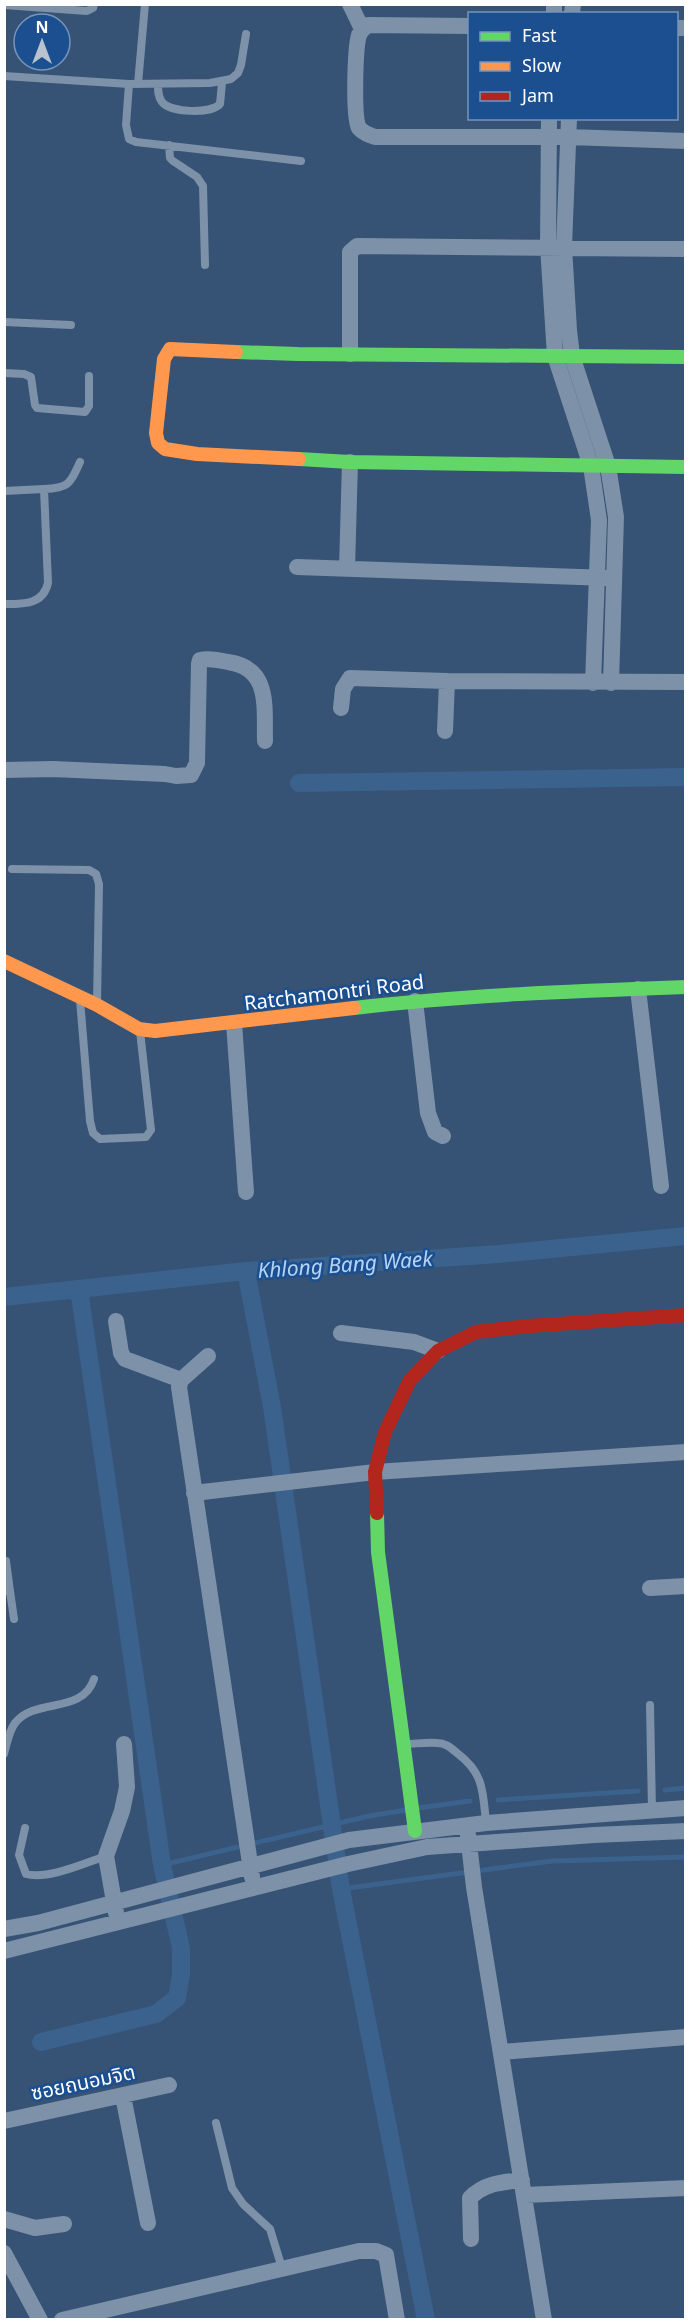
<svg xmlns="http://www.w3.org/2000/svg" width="690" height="2324" viewBox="0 0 690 2324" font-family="'Noto Sans','Noto Sans Thai',sans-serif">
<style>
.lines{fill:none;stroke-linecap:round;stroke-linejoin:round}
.stream{stroke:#3b618d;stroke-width:5}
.canal{stroke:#3b618d;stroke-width:18}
.lane{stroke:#7d92a8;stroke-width:8}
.street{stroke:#7d92a8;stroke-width:16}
.fast{stroke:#63d668;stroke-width:14}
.slow{stroke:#ff974d;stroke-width:14}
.jam{stroke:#b3261e;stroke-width:14}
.labels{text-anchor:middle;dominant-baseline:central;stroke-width:5;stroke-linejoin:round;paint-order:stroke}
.street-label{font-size:20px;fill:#fff;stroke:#1b4f8f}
.water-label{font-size:21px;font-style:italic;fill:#b5d3f5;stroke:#1b4f8f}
</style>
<rect width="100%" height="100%" fill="#365274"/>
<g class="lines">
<path class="stream" d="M665 1790 686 1788
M498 1800 638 1791
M418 1808 470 1801
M162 1865 369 1816 406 1810
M341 1889 552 1861 686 1857"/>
<path class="canal" d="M299 783 686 777
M246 1271 272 1407 341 1889 426 2320
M4 1297 246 1271 499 1254 686 1236
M41 2042 156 2014 177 1998 181 1974V1948L162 1865 79 1289"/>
<path class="lane" d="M4 5 87 11 93 8 94 4
M4 76 129 84 126 125 129 139 136 142 301 161
M129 84 210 83 231 79 238 73 241 65 246 34
M138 84 145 4
M158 84C158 91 158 97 162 102 171 113 211 114 220 104L222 83
M169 145 170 158 173 161 197 177 203 186 205 265
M4 322 71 325
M4 373 24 374 31 377 35 405 37 408 85 412 89 406V376
M44 489C69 488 70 484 80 462
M4 491 44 489 48 583C43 605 23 604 4 604
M12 869 89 870 96 874 99 884 97 1004
M80 1000 90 1121 93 1133 100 1139 146 1137 151 1130 140 1031
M4 1591H10L6 1561
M10 1591 14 1619
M650 1705 652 1811
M405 1744C415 1744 427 1742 437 1743 446 1743 451 1748 457 1753 484 1773 483 1792 486 1823
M4 1754C7 1743 9 1731 15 1723 36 1697 82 1715 94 1679
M25 1828 19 1855 26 1874C48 1880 85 1863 106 1856
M216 2123 232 2188 243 2204 270 2229 282 2268"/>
<path class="street" d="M350 4 362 29
M554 14V4
M572 14 573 4
M470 26 368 25C364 28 361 30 359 35 355 48 353 118 359 128 363 133 369 135 375 137H568L686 141
M676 28H686
M549 118 548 246 555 356 591 466 599 520 593 683
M569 118 564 247 569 330 572 356 608 466 616 517 611 683
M350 354V252L357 246 686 249
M297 567 608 578
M347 569 350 462
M341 708 343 689 350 678 447 681 686 682
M445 731 447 681
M4 770 53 769 165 774 176 776 191 775 197 763 199 664 200 660C209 658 219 660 228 662 271 668 264 707 265 741
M638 989 661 1186
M415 1001 428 1113 435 1132 443 1136
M234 1023 246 1192
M116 1321 121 1353 125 1359 181 1380
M341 1333 414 1342 438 1351
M208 1356 181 1380 179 1387 252 1877
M194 1493 375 1472 686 1452
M650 1588 686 1586
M468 1835 474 1887 544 2320
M116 1913 106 1856 122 1811 127 1787 124 1744
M4 1929 38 1923 349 1840 486 1823 686 1808
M4 1951 348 1864 427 1847 594 1835 686 1831
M501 2052 686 2037
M123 2096 148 2223
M4 2121 169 2085
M525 2195 686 2188
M4 2219 35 2228 64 2224
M471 2239 470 2198C484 2183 503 2182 522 2180
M4 2253 40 2320
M62 2320 359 2251H376L386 2255 397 2320"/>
<path class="fast" d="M236 352 298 354 686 357
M299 459 350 462 686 467
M354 1008C464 995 575 991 686 987
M377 1513 378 1552 415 1831"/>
<path class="slow" d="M236 352 170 349 164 359 156 433 158 443 165 449 197 454 299 459
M4 961 97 1005 139 1029 155 1031 354 1008"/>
<path class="jam" d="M377 1513 375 1472 385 1432 410 1380 438 1351 476 1332 529 1326 686 1315"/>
</g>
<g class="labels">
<g class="street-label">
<text transform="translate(334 992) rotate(-7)">Ratchamontri Road</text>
<text transform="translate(83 2082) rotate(-12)">ซอยถนอมจิต</text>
</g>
<g class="water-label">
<text transform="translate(345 1264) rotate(-4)">Khlong Bang Waek</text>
</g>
</g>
<rect width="690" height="2324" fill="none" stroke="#ffffff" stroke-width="12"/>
<rect x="468" y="12" width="210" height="108" fill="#1b4f8f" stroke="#7695bc" stroke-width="1.5"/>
<rect x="480" y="32" width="30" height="9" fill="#63d668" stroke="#7695bc" stroke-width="1.5"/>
<text x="522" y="42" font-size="18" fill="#ffffff">Fast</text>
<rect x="480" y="62" width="30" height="9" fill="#ff974d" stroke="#7695bc" stroke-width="1.5"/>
<text x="522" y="72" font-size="18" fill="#ffffff">Slow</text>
<rect x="480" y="92" width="30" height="9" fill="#b3261e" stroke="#7695bc" stroke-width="1.5"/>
<text x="522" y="102" font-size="18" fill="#ffffff">Jam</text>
<g transform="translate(42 42)"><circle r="28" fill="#1b4f8f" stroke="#7695bc" stroke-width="1.5"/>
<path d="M0-4.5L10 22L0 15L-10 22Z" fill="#b9c2ce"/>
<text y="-9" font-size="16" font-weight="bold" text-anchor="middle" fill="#ffffff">N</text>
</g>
</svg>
